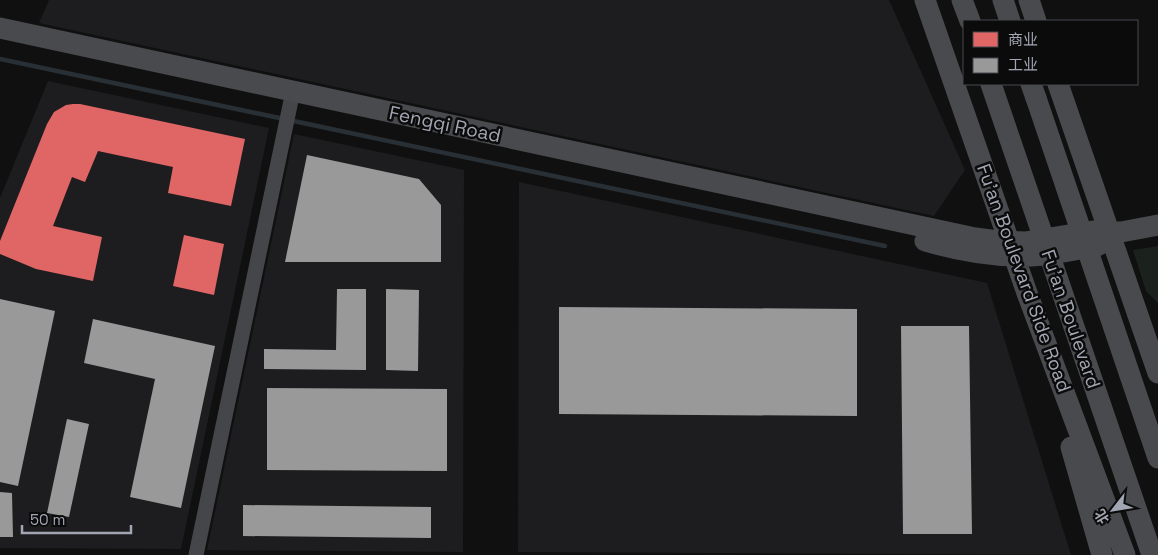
<svg xmlns="http://www.w3.org/2000/svg" width="1158" height="555" viewBox="0 0 1158 555" font-family="'Space Grotesk','Noto Sans SC',sans-serif">
<style>
.built{fill:#1d1d1f}
.green{fill:#1b211c}
.shops{fill:#e06666}
.industry{fill:#999}
.lines{fill:none;stroke-linecap:round;stroke-linejoin:round}
.stream{stroke:#282f35;stroke-width:4.5}
.street{stroke:#454649;stroke-width:15}
.secondary{stroke:#494a4d;stroke-width:21}
.secondary-bridge{stroke:#494a4d;stroke-width:21}
.labels{text-anchor:middle;dominant-baseline:central;stroke-width:5;stroke-linejoin:round;paint-order:stroke}
.street-label{font-size:19px;fill:#a2a6b2;stroke:#0b0b0c}
</style>
<rect width="100%" height="100%" fill="#101011"/>
<path class="built" d="M49 0H889L965 170 934 216 39 23Z
M48 81 269 128 181 549 0 548V198Z
M294 134 464 170 463 552 207 550Z
M519 182 987 283 1071 555 518 552Z"/>
<path class="green" d="M1158 246V303L1146 291 1133 250Z"/>
<path class="shops" d="M73 104H80L245 139 231 206 168 193 173 167 98 151 85 182 72 177 53 226 102 237 93 281 36 269 0 254V241L47 124 54 112 66 105Z
M184 235 224 244 214 295 173 286Z"/>
<path class="industry" d="M307 155 419 179 441 205V262H285Z
M337 289H366V370L264 369V349L336 350Z
M386 289 419 290 418 371 386 370Z
M0 299 55 311 18 486 0 482Z
M559 307 857 309V416L559 414Z
M93 319 215 346 181 508 130 497 155 379 84 363Z
M901 326H969L972 534H903Z
M267 388 447 389V471L267 470Z
M67 419 89 424 69 517 47 513Z
M0 492 12 493 13 537H0Z
M243 505 431 507V538L243 536Z"/>
<g class="lines">
<path class="stream" d="M0 59 885 246"/>
<path class="street" d="M196 555 293 91"/>
<path class="secondary" d="M925 0 1027 293 1125 555
M962 0 970 21
M1003 0 1010 21
M1029 0 1036 21
M0 28 975 238 991 240 1025 242 1093 231 1121 232 1158 225
M1031 84 1036 98
M1058 84 1158 373
M925 241C963 252 1004 259 1043 255 1061 253 1079 249 1097 246L1104 242
M1071 447 1102 555"/>
<path class="secondary-bridge" d="M991 84 1152 555
M1036 98 1158 458"/>
</g>
<g class="labels">
<g class="street-label">
<text transform="translate(445 124) rotate(12)">Fengqi Road</text>
<text transform="translate(1024 278) rotate(70)">Fu'an Boulevard Side Road</text>
<text transform="translate(1071 319) rotate(71)">Fu'an Boulevard</text>
</g>
</g>
<rect x="963" y="20" width="175" height="65" fill="#0b0b0c" stroke="#47494e"/>
<rect x="973" y="32" width="25" height="15" fill="#e06666" stroke="#47494e"/>
<text x="1008" y="45" font-size="15" fill="#a2a6b2">商业</text>
<rect x="973" y="58" width="25" height="15" fill="#999999" stroke="#47494e"/>
<text x="1008" y="70" font-size="15" fill="#a2a6b2">工业</text>
<g transform="translate(1113 510) rotate(239)" stroke="#0b0b0c" stroke-width="4" paint-order="stroke">
<path d="M0-4L9 19L0 12L-9 19Z" fill="#a2a6b2"/>
<text y="-8" font-size="14" font-weight="bold" text-anchor="middle" fill="#a2a6b2">北</text>
</g>
<path d="M22 525v8h109v-8" fill="none" stroke="#a2a6b2" stroke-width="2.5"/>
<text x="30" y="525" font-size="15" fill="#a2a6b2" stroke="#0b0b0c" stroke-width="4" paint-order="stroke">50 m</text>
</svg>
